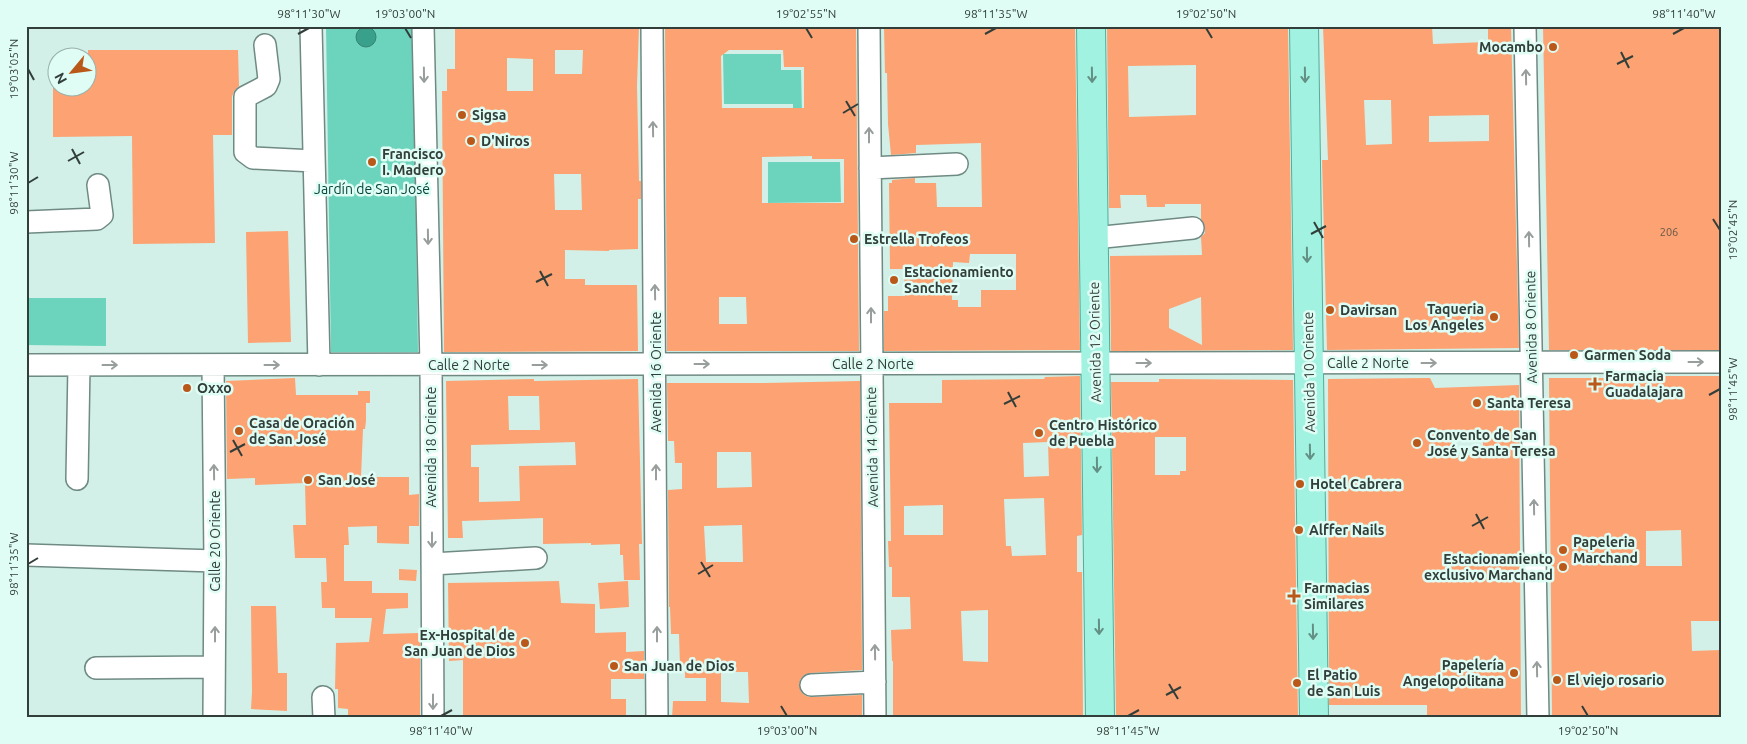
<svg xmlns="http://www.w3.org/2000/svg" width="1747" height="744" viewBox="0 0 1747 744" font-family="Ubuntu,sans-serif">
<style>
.green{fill:#6cd4bc}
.water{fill:#39a08b;stroke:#378373}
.building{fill:#fda272;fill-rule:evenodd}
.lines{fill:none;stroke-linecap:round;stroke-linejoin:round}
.minor-casing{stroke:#6f8a83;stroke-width:24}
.major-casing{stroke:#52ad99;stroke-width:30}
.minor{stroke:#fff;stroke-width:21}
.major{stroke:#a1f2e0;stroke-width:28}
.oneway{stroke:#989e9c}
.oneway2{stroke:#648f85}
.ticks{fill:none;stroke:#323e3a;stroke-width:2}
.poi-dot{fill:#ba581a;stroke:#dffdf4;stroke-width:2}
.labels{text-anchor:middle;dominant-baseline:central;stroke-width:5;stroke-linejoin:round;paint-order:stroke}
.number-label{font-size:11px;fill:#655748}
.poi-label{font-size:14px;font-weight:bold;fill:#323e3a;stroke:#dffdf4;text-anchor:start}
.park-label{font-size:14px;fill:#064439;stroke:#dffdf4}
.street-label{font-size:14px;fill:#323e3a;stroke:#dffdf4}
.neatline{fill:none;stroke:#323e3a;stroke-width:2}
.ticks-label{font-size:12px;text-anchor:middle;fill:#323e3a}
</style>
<rect width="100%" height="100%" fill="#d2f0e7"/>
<path class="green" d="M326 26H413L418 352H331Z
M723 54H781V70H801L802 114 793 121V104H724Z
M768 162H840L841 202 768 203Z
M26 298H106V346L26 345Z"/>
<path class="water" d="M356 37a10 10 0 1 1 20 0a10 10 0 1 1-20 0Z"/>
<path class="building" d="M455 26H514V28L555 29V26H639L637 86 639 181H641V199H638V249L609 250V251L565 250V279H585V285H637L638 351 444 352 442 91H447V69H455ZM555 50H583L582 74H555ZM507 58 533 59V91H507ZM554 174H581L582 210H555Z
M665 26H818V29L856 26 859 351H667ZM729 50H783L784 67H804V108H722L721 56ZM812 156V159H844V203H762V157ZM719 297H746L747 324H719Z
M884 26H1075L1080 350 884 351V311H888V296H905L904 269H890L889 183H892V180L915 178V183H936L937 207H982L981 143 916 145V153L891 155 888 124 887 73H885ZM970 254H1016V290H981V307H958V300H952L953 262 969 263Z
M1107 26H1288L1293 350 1111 351 1110 256 1202 255 1201 237 1205 233V227L1201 219V204H1165V207H1147L1146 195H1120L1121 208H1109ZM1196 65V115L1129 117 1128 66ZM1201 297 1202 345 1169 328V309Z
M1323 26H1432L1433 44 1488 42V26H1511L1519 348 1327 350 1322 160H1328ZM1364 100H1391L1392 144 1366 145ZM1489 115V141L1429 142V116Z
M1543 26H1721V350H1549Z
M88 50H238L239 86 234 91 232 97V135H213L215 243 133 244 132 136 53 137V88H88Z
M288 231 291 342 248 343 246 232Z
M1080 376 1082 535 1077 536V572H1082L1083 718H893V661H892L891 630 911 629 910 597H892V567H889L888 541H891L889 403H942V380L1044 379 1045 377ZM1048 442 1049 476 1024 477 1023 443ZM1044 498 1046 555 1012 556 1011 546H1006L1004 499ZM943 505V535H904V506ZM988 610V662L963 661 961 611Z
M1611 376H1721V621H1691L1692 651 1721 650V718H1552L1549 378H1611ZM1681 530 1682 566H1646V531Z
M295 378 296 395H358V391H370V403H366V421L365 429H363L361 477H409V495L419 494V526H409V544L377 543V526L348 527 349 545H344V581H372V593H408V608L386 609 383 634 420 633V718H348V709L338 708V689H335L336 643 369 642 372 618H335V608H322L321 582H327L326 558H295L293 525H306L305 483 255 485V478L227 479 226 381Z
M1430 378 1435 388 1519 385 1521 718H1427V705H1329L1328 379ZM1452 431H1483V455H1453Z
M534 379V381L638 379 642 544H639L640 580H624L623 555H620V544L591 545V543L543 544V518L462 521 463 538H448L446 381ZM508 396H539L540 430H509ZM575 442 576 465 519 466 520 501 479 502V467H471V445Z
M1159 379 1293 380 1298 718H1116L1111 382H1159ZM1155 437H1186V471H1180V475H1155Z
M860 381 862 670 810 673 804 675 800 680 799 685 801 692 806 696 811 697 862 695V718H672L673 701H706V678H685V666H680L679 634H671L670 607H669L668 490 682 489V463H675L674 441H668L667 383H764ZM717 452H751L752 487 717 488ZM742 525 743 562H706L704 526ZM721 672H748L749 703 721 702Z
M399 569 417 570 416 581 399 580Z
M559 581 561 603 595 604V633L626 632V652L644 651V679H611V699H626V718H463V660L449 661 448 583Z
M628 581 629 607 600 609 598 583Z
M251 606H276L278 673H287V711L251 709 252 692Z"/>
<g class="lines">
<defs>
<path id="minor" d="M311 26 319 365
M423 26 431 365 433 718
M652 26 657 718
M869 26 875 718
M1525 26 1538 718
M265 45 269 79 266 86 245 97V152L253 158 314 161
M870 168 957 164
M26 222 97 219 102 215 98 185
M1094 238 1193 228
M26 365 1721 362
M213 365 215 561 214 718
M77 479 79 365
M26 555 215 561
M432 564 536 558
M96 668 214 667
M811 685 875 682
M323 697 324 718"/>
<path id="major" d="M1091 26 1100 718
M1304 26 1314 718"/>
</defs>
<use href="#minor" class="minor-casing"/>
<use href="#major" class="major-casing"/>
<use href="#minor" class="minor"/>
<use href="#major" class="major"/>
</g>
<defs><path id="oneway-shaft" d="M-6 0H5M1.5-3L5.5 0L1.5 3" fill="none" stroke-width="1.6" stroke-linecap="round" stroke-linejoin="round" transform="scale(1.25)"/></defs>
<g class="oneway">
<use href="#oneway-shaft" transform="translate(424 75) rotate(89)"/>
<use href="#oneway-shaft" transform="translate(1526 77) rotate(-91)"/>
<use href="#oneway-shaft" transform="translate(653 129) rotate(-91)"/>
<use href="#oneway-shaft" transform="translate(869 135) rotate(-90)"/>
<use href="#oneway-shaft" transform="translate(428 237) rotate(89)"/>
<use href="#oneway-shaft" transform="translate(1529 239) rotate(-91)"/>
<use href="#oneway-shaft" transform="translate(655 292) rotate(-91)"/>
<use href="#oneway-shaft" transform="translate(871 315) rotate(-90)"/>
<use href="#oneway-shaft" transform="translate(1696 362)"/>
<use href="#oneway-shaft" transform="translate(1144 363)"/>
<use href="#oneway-shaft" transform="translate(1429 363)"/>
<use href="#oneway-shaft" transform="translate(702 364)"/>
<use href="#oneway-shaft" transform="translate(110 365)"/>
<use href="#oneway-shaft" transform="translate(272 365)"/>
<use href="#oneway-shaft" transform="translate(540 365)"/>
<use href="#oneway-shaft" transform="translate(214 472) rotate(-91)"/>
<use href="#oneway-shaft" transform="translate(656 472) rotate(-90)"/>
<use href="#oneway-shaft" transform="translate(1534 507) rotate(-91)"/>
<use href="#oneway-shaft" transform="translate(432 540) rotate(90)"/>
<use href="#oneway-shaft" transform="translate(215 634) rotate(-90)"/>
<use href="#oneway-shaft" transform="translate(657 634) rotate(-90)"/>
<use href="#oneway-shaft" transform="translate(875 652) rotate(-91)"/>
<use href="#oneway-shaft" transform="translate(1537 669) rotate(-91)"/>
<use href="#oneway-shaft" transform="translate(433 702) rotate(90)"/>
</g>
<g class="oneway2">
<use href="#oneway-shaft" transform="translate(1092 75) rotate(89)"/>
<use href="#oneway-shaft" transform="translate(1305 75) rotate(89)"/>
<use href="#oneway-shaft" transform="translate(1307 255) rotate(89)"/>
<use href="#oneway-shaft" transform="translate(1310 452) rotate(89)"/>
<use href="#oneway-shaft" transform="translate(1097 465) rotate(89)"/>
<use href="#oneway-shaft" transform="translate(1099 627) rotate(89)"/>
<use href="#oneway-shaft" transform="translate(1313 632) rotate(89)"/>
</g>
<path class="ticks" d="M405 28 411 38M806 28 812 38M1206 28 1212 38M298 34 309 28M985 34 996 28M1673 34 1684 28M1621 52 1629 68M1617 64 1633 56M28 69 34 80M846 101 855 116M843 113 858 104M72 149 80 164M68 161 84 152M28 183 38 177M1713 219 1720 230M1314 222 1323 238M1311 234 1326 226M540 271 548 286M536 282 552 274M1008 392 1016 407M1709 395 1720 389M1004 404 1020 396M233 440 242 456M230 452 245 444M1476 514 1484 529M1472 526 1488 517M701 562 710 577M28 564 38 558M698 574 713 565M1169 684 1178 699M1166 695 1181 687M781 706 787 716M1582 706 1588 716M441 716 452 710M1128 716 1139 710"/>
<g class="poi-dot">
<circle cx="1553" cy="47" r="5"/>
<circle cx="462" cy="115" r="5"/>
<circle cx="471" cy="141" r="5"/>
<circle cx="372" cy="162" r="5"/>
<circle cx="854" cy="239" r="5"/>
<circle cx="894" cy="280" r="5"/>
<circle cx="1330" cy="310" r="5"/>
<circle cx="1494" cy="317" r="5"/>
<circle cx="1574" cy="355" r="5"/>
<path d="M1592.5 376.5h5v5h5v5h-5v5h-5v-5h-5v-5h5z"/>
<circle cx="187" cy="388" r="5"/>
<circle cx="1477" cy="403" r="5"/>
<circle cx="239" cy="431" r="5"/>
<circle cx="1039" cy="433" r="5"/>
<circle cx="1417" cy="443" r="5"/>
<circle cx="308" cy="480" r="5"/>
<circle cx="1300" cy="484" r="5"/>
<circle cx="1299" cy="530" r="5"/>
<circle cx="1563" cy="550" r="5"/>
<circle cx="1563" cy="567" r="5"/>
<path d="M1291.5 588.5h5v5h5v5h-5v5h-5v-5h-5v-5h5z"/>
<circle cx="525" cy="643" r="5"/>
<circle cx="614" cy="666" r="5"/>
<circle cx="1514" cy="673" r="5"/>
<circle cx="1557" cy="680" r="5"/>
<circle cx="1297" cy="683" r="5"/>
</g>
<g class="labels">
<g class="number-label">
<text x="1669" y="232">206</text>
</g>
<g class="poi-label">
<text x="1543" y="47" text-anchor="end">Mocambo</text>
<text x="472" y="115">Sigsa</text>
<text x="481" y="141">D'Niros</text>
<text x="382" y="154">Francisco<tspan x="382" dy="16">I. Madero</tspan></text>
<text x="864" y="239">Estrella Trofeos</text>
<text x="904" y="272">Estacionamiento<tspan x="904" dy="16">Sanchez</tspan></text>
<text x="1484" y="309" text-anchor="end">Taqueria<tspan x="1484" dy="16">Los Angeles</tspan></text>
<text x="1340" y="310">Davirsan</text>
<text x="1584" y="355">Garmen Soda</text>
<text x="1605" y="376">Farmacia<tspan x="1605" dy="16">Guadalajara</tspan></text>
<text x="197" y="388">Oxxo</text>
<text x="1487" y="403">Santa Teresa</text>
<text x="249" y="423">Casa de Oración<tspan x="249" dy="16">de San José</tspan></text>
<text x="1049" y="425">Centro Histórico<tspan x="1049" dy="16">de Puebla</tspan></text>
<text x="1427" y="435">Convento de San<tspan x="1427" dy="16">José y Santa Teresa</tspan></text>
<text x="318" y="480">San José</text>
<text x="1310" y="484">Hotel Cabrera</text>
<text x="1309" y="530">Alffer Nails</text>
<text x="1573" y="542">Papeleria<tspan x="1573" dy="16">Marchand</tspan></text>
<text x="1553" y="559" text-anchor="end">Estacionamiento<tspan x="1553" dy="16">exclusivo Marchand</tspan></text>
<text x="1304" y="588">Farmacias<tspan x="1304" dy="16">Similares</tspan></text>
<text x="515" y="635" text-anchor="end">Ex-Hospital de<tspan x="515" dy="16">San Juan de Dios</tspan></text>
<text x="1504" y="665" text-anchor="end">Papelería<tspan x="1504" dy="16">Angelopolitana</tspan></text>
<text x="624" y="666">San Juan de Dios</text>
<text x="1307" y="675">El Patio<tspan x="1307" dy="16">de San Luis</tspan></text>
<text x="1567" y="680">El viejo rosario</text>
</g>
<g class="park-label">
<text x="372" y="189">Jardín de San José</text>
</g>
<g class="street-label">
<text transform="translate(1531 327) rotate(-91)">Avenida 8 Oriente</text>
<text transform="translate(1095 342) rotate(-91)">Avenida 12 Oriente</text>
<text x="1368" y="363">Calle 2 Norte</text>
<text x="873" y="364">Calle 2 Norte</text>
<text x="469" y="365">Calle 2 Norte</text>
<text transform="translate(656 372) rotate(-90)">Avenida 16 Oriente</text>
<text transform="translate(1309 372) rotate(-91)">Avenida 10 Oriente</text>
<text transform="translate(431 447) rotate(-90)">Avenida 18 Oriente</text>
<text transform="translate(872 447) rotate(-91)">Avenida 14 Oriente</text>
<text transform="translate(215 541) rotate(-90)">Calle 20 Oriente</text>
</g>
</g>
<rect width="1747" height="744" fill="none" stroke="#dffdf4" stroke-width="55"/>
<g transform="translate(72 72) rotate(241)"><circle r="24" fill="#dffdf4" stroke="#9ab1aa"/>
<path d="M0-4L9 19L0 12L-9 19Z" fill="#ba581a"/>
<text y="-8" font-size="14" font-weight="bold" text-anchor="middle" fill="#323e3a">N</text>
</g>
<rect x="28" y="28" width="1692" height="688" class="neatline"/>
<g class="ticks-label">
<text x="309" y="18">98°11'30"W</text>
<text x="405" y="18">19°03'00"N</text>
<text x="806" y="18">19°02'55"N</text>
<text x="996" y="18">98°11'35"W</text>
<text x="1206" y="18">19°02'50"N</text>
<text x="1684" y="18">98°11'40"W</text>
<text transform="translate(14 69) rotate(-90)" y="4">19°03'05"N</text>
<text transform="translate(14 183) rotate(-90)" y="4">98°11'30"W</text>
<text transform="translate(1733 230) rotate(-90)" y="4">19°02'45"N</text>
<text transform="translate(1733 389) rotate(-90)" y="4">98°11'45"W</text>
<text transform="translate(14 564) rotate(-90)" y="4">98°11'35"W</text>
<text x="441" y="735">98°11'40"W</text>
<text x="787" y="735">19°03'00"N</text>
<text x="1128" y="735">98°11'45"W</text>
<text x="1588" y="735">19°02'50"N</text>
</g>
</svg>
